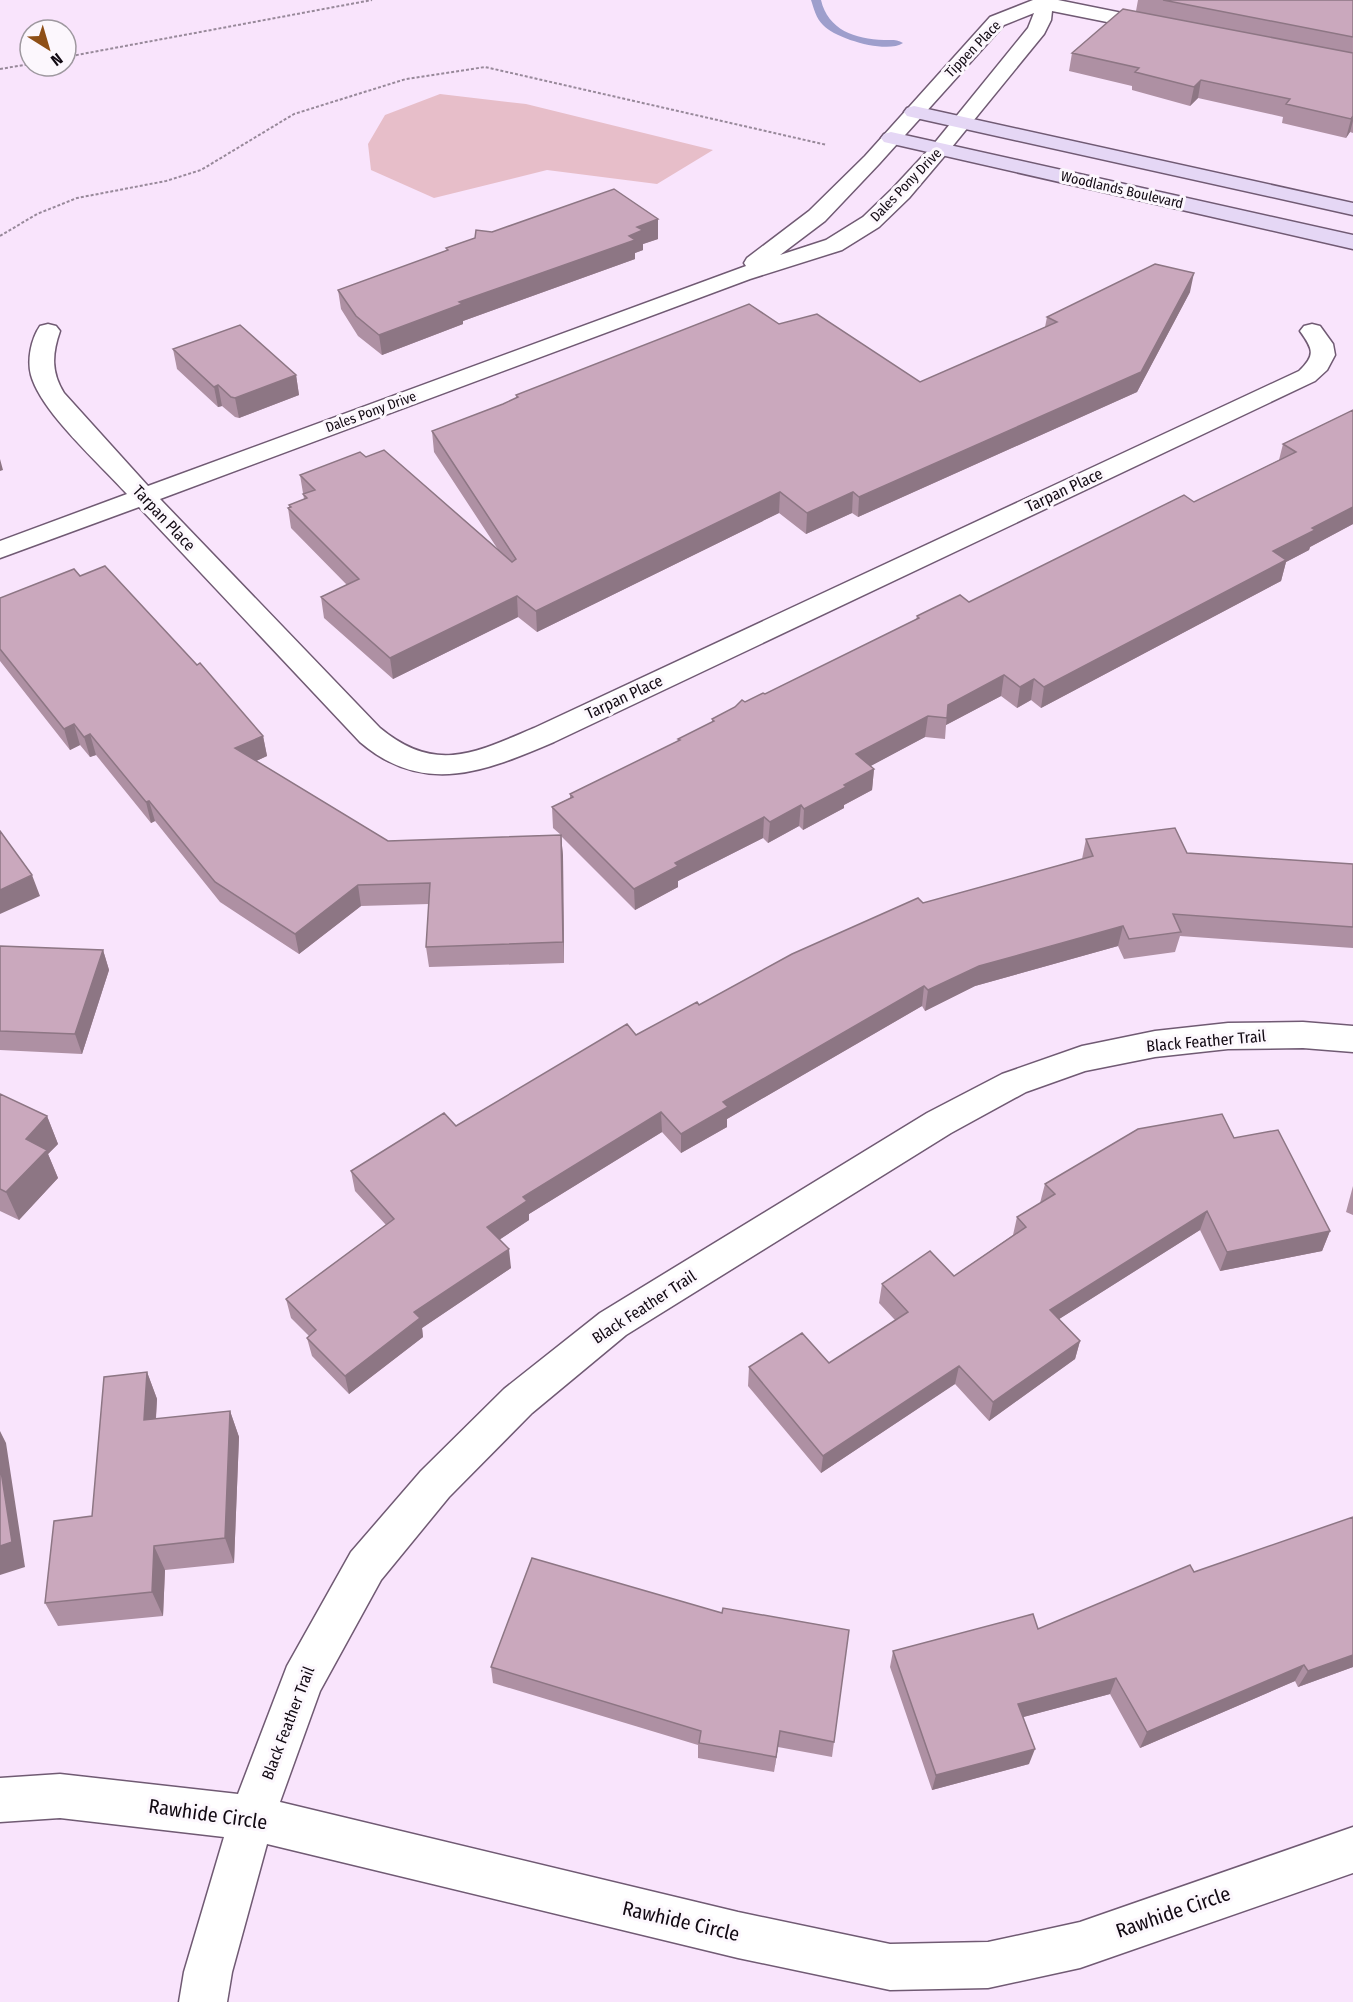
<svg xmlns="http://www.w3.org/2000/svg" width="1353" height="2002" viewBox="0 0 1353 2002" font-family="'Fira Sans Condensed',sans-serif">
<style>
.green{fill:#e7bec9}
.lines{fill:none;stroke-linecap:round;stroke-linejoin:round}
.stream{fill:#9e9ecc;fill-rule:evenodd}
.street-casing{stroke:#705a73;stroke-width:3}
.secondary-casing{stroke:#705a73;stroke-width:3}
.path{stroke:#98899a;stroke-width:2;stroke-dasharray:3 2;stroke-linecap:butt}
.street{fill:#fff;fill-rule:evenodd}
.secondary{fill:#e5d7f5;fill-rule:evenodd}
.wall{fill:#ae90a3}
.shaded-wall{fill:#8d7684}
.building{fill:#caa8bd;stroke:#8d7684;stroke-width:1.5}
.labels{text-anchor:middle;dominant-baseline:central;stroke-width:6;stroke-linejoin:round;paint-order:stroke}
.far-street-label{font-size:14px;fill:#110912;stroke:#fcf7fd}
.street-label{font-size:16px;fill:#110912;stroke:#fcf7fd}
.near-street-label{font-size:20px;fill:#110912;stroke:#fcf7fd}
</style>
<rect width="100%" height="100%" fill="#f9e4fc"/>
<path class="green" d="M440 94 526 104 713 150 657 184 547 170 434 198 371 170 368 144 385 115Z"/>
<g class="lines">
<path class="stream" d="M811 0H821C828 30 855 39 884 40 891 40 897 39 903 43 887 54 836 39 823 25 816 18 814 9 811 0Z"/>
<defs>
<path id="street" d="M1033 0H1058L1157 20 1164 22 1166 26 1164 30 1157 32 1052 11 1051 20 1044 34 947 153 909 198 879 227 842 250 750 279 160 499 380 728C435 774 475 753 534 728L1299 371C1316 355 1313 349 1300 331L1304 326 1312 324 1320 326 1333 344 1335 355 1327 370 1315 381 554 742C486 771 424 797 360 742L139 507 0 558V541L127 494C100 464 41 412 31 375 27 360 31 339 40 326L48 324 56 326 60 331C52 354 51 372 64 393L148 486 746 266 744 263 747 258 809 211 865 156 990 17ZM1034 13 1028 28 933 145 893 188 863 217 826 240 780 255 825 221 879 164 1004 25Z
M1303 1022 1353 1026V1052L1303 1048 1228 1049 1155 1057 1085 1071 1026 1092 951 1133 626 1335 532 1413 449 1497 381 1580 320 1691 280 1802 738 1912 890 1944 988 1942 1080 1922 1353 1827V1873L1080 1968 988 1988 890 1990 738 1958 267 1844 232 1972 227 2002H179L184 1972 224 1837 60 1818 0 1822V1778L60 1774 238 1794 287 1666 351 1552 421 1471 504 1389 600 1313 927 1113 1002 1074 1082 1046 1155 1031 1228 1023Z"/>
<path id="secondary" d="M914 106 1353 203V215L907 116 904 112 907 108Z
M891 132 1353 235V249L884 142 881 138 884 134Z"/>
</defs>
<use href="#street" class="street-casing"/>
<use href="#secondary" class="secondary-casing"/>
<path class="path" d="M66 57 372 0
M0 69 30 64
M0 236 37 214 77 198 166 181 201 170 294 114 406 79 485 67 827 145"/>
<use href="#street" class="street"/>
<use href="#secondary" class="secondary"/>
</g>
<path class="wall" d="M1138 0H1353V133L1350 132 1346 138 1282 123 1283 117 1198 98 1190 106 1132 90V86L1069 71 1072 53 1136 11Z
M658 219V239L643 244V250L635 253V259L463 321V324L382 355 358 336 341 309 338 290 447 251 446 248 492 232Z
M1190 292 1137 392 858 517 852 513 806 534 779 513 537 632 518 617 393 679 324 618 321 597 347 585 291 528 288 508 289 507V505L304 499 300 475 366 457 499 551 434 452 432 431 503 404 516 398V395L779 324 920 382 1045 327 1047 317Z
M173 349 296 375 299 395 239 418 235 417 222 406 218 407 177 369Z
M1353 410V524L1310 547 1309 550 1286 562 1281 581 1041 708 1031 700 1017 708 1001 696 946 725 945 739 925 737 870 766 874 769 872 790 844 805V808L803 830 799 826 768 843 763 838 678 881V887L635 910 561 836 563 856 564 963 429 967 426 947 429 904 361 906 299 954 220 902 155 821 151 823 96 755 90 757 80 745 70 750 0 661V598L80 576 263 736 267 756 256 761 388 841 561 835 553 828 552 807 570 798V794L678 741V739L712 722V719L745 702 765 694 916 620 917 616 969 602 1194 502 1279 460 1283 444Z
M1086 839 1187 853 1353 864V948L1180 936 1175 952 1124 959 1118 946 975 986 925 1011 922 1006 727 1119V1127L681 1153 662 1132 529 1214V1220L500 1239 511 1268 422 1328 423 1337 349 1394 312 1356 307 1338 309 1336 291 1318 286 1299 386 1225 355 1191 351 1171 456 1126 636 1035 699 1005 923 903 1082 859Z
M0 946 103 950 109 970 82 1054 0 1050Z
M0 1094 47 1116 58 1144 48 1154 58 1178 19 1220 0 1211Z
M1234 1138 1330 1231 1322 1251 1220 1271 1200 1230 1059 1319 1080 1341 1075 1359 989 1421 955 1384 821 1473 748 1386 749 1367 829 1363 895 1320 879 1303 882 1284 954 1276 1013 1235 1017 1217 1040 1203 1045 1184Z
M1353 1186V1215L1346 1212Z
M147 1372 157 1399 156 1419 230 1411 239 1437 234 1563 165 1570 163 1616 58 1626 45 1603 92 1516Z
M1194 1572 1353 1667 1298 1687 1295 1681 1140 1748 1110 1694 1023 1717 1029 1764 932 1790 890 1667 893 1651 1038 1629Z
M491 1667 834 1742 832 1757 778 1747 774 1772 698 1758V1745L493 1683Z"/>
<path class="shaded-wall" d="M1201 80 1198 98 1190 106 1194 87Z
M1353 116V121L1350 132 1346 138 1351 119Z
M658 219V239L643 244V250L635 253V259L463 321V324L382 355 379 335 459 302 629 236 637 227Z
M1194 273 1190 292 1137 392 858 517 859 497Z
M296 375 299 395 239 418 235 398Z
M218 385 222 406 218 407 214 387Z
M0 459 3 470 0 471Z
M780 492 779 513 537 632 536 611Z
M853 492 852 513 806 534 807 513Z
M1353 507V524L1310 547 1309 550 1286 562 1281 581 1041 708 1044 687 1312 528Z
M517 596 518 617 393 679 390 658Z
M1004 675 1001 696 946 725 948 705Z
M1034 679 1031 700 1017 708 1020 687Z
M928 716 925 737 854 775 856 754Z
M74 724 80 745 70 750 64 729Z
M90 734 96 755 90 757 84 737Z
M263 736 267 756 239 769 235 748Z
M874 769 872 790 844 805V808L803 830 804 809 844 785Z
M149 801 155 821 151 823 146 802Z
M801 805 799 826 768 843 770 822Z
M764 817 763 838 678 881V887L635 910 634 889 675 863Z
M561 835 563 856 564 963 563 942Z
M32 875 40 896 0 914V890Z
M358 885 361 906 299 954 295 934Z
M1123 926 1118 946 975 986 925 1011 928 990 979 966Z
M103 950 109 970 82 1054 75 1034Z
M924 986 922 1006 727 1119V1127L681 1153V1134L723 1102Z
M661 1112 662 1132 529 1214V1220L490 1246 487 1227 523 1197Z
M47 1116 58 1144 48 1154 58 1178 19 1220 6 1192 26 1139Z
M1207 1211 1200 1230 1045 1328 1050 1310Z
M1330 1231 1322 1251 1220 1271 1227 1252Z
M509 1249 511 1268 422 1328 423 1337 349 1394 345 1376 414 1312Z
M1080 1341 1075 1359 989 1421 993 1402Z
M959 1366 955 1384 821 1473 823 1456Z
M147 1372 157 1399 154 1446 144 1420Z
M230 1411 239 1437 234 1563 225 1538Z
M0 1431 6 1443 25 1567 0 1575Z
M154 1546 165 1570 163 1616 152 1592Z
M1353 1655V1667L1298 1687 1308 1671Z
M1304 1665 1295 1681 1140 1748 1147 1732Z
M1116 1678 1110 1694 1012 1720 1018 1704Z
M780 1731 778 1747 774 1772 776 1757Z
M1035 1749 1029 1764 932 1790 936 1775Z"/>
<path class="building" d="M1163 0H1353V37Z
M1123 9 1353 53V116L1351 119 1286 104 1290 99 1201 80 1194 87 1135 72 1139 68 1072 53Z
M614 189 658 219 637 227 643 230 629 236 635 240 459 302 462 304 379 335 356 316 338 290 448 250 446 248 475 238 476 230 492 232Z
M1155 264 1194 273 1141 372 859 497 853 492 807 513 780 492 536 611 517 596 390 658 321 597 359 579 288 508 291 507 289 505 307 498 303 494 315 490 300 475 360 452 366 457 384 450 512 562 516 559 432 431 503 404 518 397 516 395 749 304 779 324 817 314 920 382 1057 322 1047 317Z
M240 325 296 375 235 398 231 397 218 385 214 387 173 349Z
M1353 410V507L1312 528 1315 530 1273 551 1286 560 1044 687 1034 679 1020 687 1004 675 948 705 947 718 928 716 856 754 874 769 844 785 846 787 804 809 801 805 770 822 764 817 675 863 678 866 634 889 552 807 573 797 570 794 680 740 678 739 714 721 712 719 735 707 742 700 745 702 763 693 765 694 919 618 917 616 960 595 969 602 1184 495 1194 502 1296 452 1283 444Z
M105 566 197 665 200 663 263 736 235 748 388 841 561 835 563 942 426 947 430 883 358 885 295 934 215 882 149 801 146 802 90 734 84 737 74 724 64 729 0 649V598L74 569 80 576Z
M1175 828 1187 853 1353 864V927L1173 914 1181 932 1129 939 1123 926 979 966 928 990 924 986 723 1102 728 1107 681 1134 661 1112 523 1197 527 1201 487 1227 509 1249 414 1312 420 1318 345 1376 307 1338 316 1330 286 1299 394 1219 351 1171 444 1113 456 1126 627 1024 636 1035 697 1002 699 1005 792 954 918 898 923 903 1093 856 1086 839Z
M0 831 32 875 0 890Z
M0 946 103 950 75 1034 0 1031Z
M0 1094 47 1116 26 1139 47 1150 6 1192 0 1189Z
M1222 1114 1234 1138 1278 1130 1330 1231 1227 1252 1207 1211 1050 1310 1080 1341 993 1402 959 1366 823 1456 749 1367 802 1333 829 1363 908 1312 882 1284 930 1251 954 1276 1026 1227 1017 1217 1055 1194 1045 1184 1138 1129Z
M147 1372 144 1420 230 1411 225 1538 154 1546 152 1592 45 1603 54 1521 92 1516 104 1377Z
M0 1465 12 1542 0 1546Z
M1353 1517V1655L1308 1671 1304 1665 1147 1732 1116 1678 1018 1704 1035 1749 936 1775 893 1651 1033 1614 1038 1629 1190 1565 1194 1572Z
M532 1558 722 1613 723 1608 849 1630 834 1742 780 1731 776 1757 699 1743 701 1731 491 1667Z"/>
<g class="labels">
<g class="far-street-label">
<text transform="translate(973 49) rotate(-46)">Tippen Place</text>
<text transform="translate(906 185) rotate(-46)">Dales Pony Drive</text>
<text transform="translate(1122 190) rotate(13)">Woodlands Boulevard</text>
<text transform="translate(371 412) rotate(-20)">Dales Pony Drive</text>
</g>
<g class="street-label">
<text transform="translate(1064 490) rotate(-25)">Tarpan Place</text>
<text transform="translate(164 518) rotate(47)">Tarpan Place</text>
<text transform="translate(624 697) rotate(-25)">Tarpan Place</text>
<text transform="translate(1206 1041) rotate(-5)">Black Feather Trail</text>
<text transform="translate(644 1307) rotate(-33)">Black Feather Trail</text>
<text transform="translate(288 1723) rotate(-69)">Black Feather Trail</text>
</g>
<g class="near-street-label">
<text transform="translate(208 1814) rotate(8)">Rawhide Circle</text>
<text transform="translate(1173 1912) rotate(-19)">Rawhide Circle</text>
<text transform="translate(681 1921) rotate(13)">Rawhide Circle</text>
</g>
</g>
<g transform="translate(48 48) rotate(143)"><circle r="28" fill="#fcf7fd" stroke="#9e989f" stroke-width="1.5"/>
<path d="M0-4.5L10 22L0 15L-10 22Z" fill="#8e4f17"/>
<text y="-9" font-size="16" font-weight="bold" text-anchor="middle" fill="#110912">N</text>
</g>
</svg>
